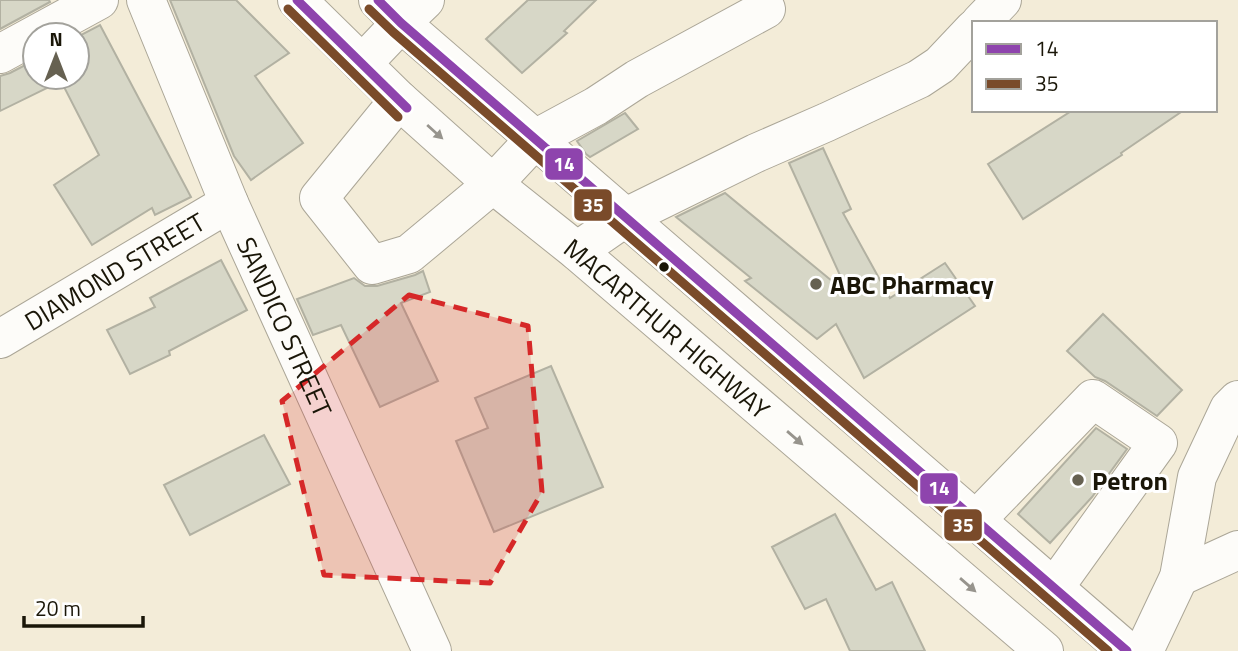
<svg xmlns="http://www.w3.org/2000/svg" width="1238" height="651" viewBox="0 0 1238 651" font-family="'Titillium Web',sans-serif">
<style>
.building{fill:#d7d7c7;stroke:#b2b1a2;stroke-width:2}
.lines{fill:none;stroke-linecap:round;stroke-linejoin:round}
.minor-casing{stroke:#aba697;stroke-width:40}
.major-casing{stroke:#aba697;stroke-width:40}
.highway-casing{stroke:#aba697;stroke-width:40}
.minor{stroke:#fdfcf9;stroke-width:38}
.major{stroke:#fdfcf9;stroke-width:38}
.highway{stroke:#fdfcf9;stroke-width:38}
.bus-1-casing{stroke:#fff;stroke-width:14}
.bus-2-casing{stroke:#fff;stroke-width:14}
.bus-1{stroke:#8e44ad;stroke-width:9}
.bus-2{stroke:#7a4b2a;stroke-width:9}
.oneway{fill:#97948d}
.marked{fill:#d62828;fill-opacity:0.2;stroke:#d62828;stroke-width:5;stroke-dasharray:14 9;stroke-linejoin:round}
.bus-dot{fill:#1a1608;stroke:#fff;stroke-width:2.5}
.poi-dot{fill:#666151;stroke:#fff;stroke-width:2.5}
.labels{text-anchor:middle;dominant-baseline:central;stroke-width:6;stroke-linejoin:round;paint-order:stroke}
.street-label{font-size:26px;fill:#1a1608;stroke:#fff}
.poi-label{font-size:26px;font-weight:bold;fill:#1a1608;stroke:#fff;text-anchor:start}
.line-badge{stroke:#fff;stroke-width:2.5}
.badge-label{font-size:19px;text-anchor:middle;font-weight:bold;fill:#fff}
</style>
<rect width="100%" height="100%" fill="#f3ecd8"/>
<path class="building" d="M0 0H49L50 2 0 29Z
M170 0H236L289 53 255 76 303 143 251 180 234 156Z
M528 0H596L564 31 567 33 522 73 486 39Z
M100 25 191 197 155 215 152 208 92 245 54 185 99 155 61 81 0 111V76L10 73 35 60V77H77V37Z
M1073 110H1184L1121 153 1122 155 1023 219 988 164Z
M625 113 638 129 590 157 586 154 577 141Z
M823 148 851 209 843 213 890 298 945 263 975 306 864 378 836 324 817 339 745 281 751 278 676 217 725 193 849 295 789 163Z
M221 260 247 310 169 351 170 355 130 374 107 330 155 307 150 298Z
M423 271 430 292 401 303 438 381 380 407 341 325 313 335 297 299 354 278 365 286H377L415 275Z
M1103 314 1182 390 1157 416 1105 381 1095 377 1067 351Z
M551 366 603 487 494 532 456 441 488 428 475 398Z
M1096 428 1127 449 1092 497 1050 543 1018 514Z
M264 435 290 484 190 535 164 485Z
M835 514 876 590 892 582 925 651H850L826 599 805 609 772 547Z"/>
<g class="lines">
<defs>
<g id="minor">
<path d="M980 23 1002 0"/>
<path d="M0 54 99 0"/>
<path d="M362 64 401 23 425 0"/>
<path d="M399 100 319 198 372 265 409 254 493 184 535 139 596 106 637 79 766 9"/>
<path d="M577 251 626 217 756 153 827 122 919 79 940 65 974 29"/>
<path id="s1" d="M0 339 229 203"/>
<path d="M976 520 1093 399 1158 443 1054 588"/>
<path d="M1179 577 1238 550"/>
<path d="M1144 651 1179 577 1197 477 1229 409 1238 400"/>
</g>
<g id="major">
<path id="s2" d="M146 0 229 203 432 651"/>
</g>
<g id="highway">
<path id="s3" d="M297 0 399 100 493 184 577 251 1044 651"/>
<path d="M378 0 401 23 535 139 1127 651"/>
</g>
</defs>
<use href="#minor" class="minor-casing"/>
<use href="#major" class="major-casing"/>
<use href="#highway" class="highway-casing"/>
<use href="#minor" class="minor"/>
<use href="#major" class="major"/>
<use href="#highway" class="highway"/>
<defs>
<path id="bus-1" d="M297 0 407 108
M378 0 401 23 1127 651"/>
<path id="bus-2" d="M288 9 398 117
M369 9 393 32 1108 651"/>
</defs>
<use href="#bus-1" class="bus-1-casing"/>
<use href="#bus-2" class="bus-2-casing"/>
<use href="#bus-1" class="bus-1"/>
<use href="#bus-2" class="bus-2"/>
</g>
<defs><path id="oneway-solid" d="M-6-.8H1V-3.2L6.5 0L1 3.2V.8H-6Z" transform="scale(1.75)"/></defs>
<g class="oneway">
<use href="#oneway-solid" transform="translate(435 132) rotate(42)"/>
<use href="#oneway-solid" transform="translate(795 438) rotate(41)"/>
<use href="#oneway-solid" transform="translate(968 585) rotate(41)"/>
</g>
<path class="marked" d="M409 295 528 326 542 492 490 583 324 575 282 401Z"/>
<circle class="bus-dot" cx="664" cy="267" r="6"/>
<g class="poi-dot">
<circle cx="816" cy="284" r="7"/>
<circle cx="1078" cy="480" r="7"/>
</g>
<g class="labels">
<g class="street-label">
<text stroke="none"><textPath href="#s1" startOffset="133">DIAMOND STREET</textPath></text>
<text stroke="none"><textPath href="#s2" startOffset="355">SANDICO STREET</textPath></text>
<text stroke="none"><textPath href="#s3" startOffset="495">MACARTHUR HIGHWAY</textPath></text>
</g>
<g class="poi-label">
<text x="830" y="284">ABC Pharmacy</text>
<text x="1092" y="480">Petron</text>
</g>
</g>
<g class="line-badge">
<rect x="544" y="147" width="40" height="34" rx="7" fill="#8e44ad"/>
<rect x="573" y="188" width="40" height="34" rx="7" fill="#7a4b2a"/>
<rect x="919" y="472" width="40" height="33" rx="7" fill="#8e44ad"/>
<rect x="943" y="508" width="40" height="34" rx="7" fill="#7a4b2a"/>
</g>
<g class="badge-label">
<text x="564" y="171">14</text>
<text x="593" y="212">35</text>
<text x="939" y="495">14</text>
<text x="963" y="532">35</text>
</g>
<rect x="972" y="21" width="245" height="91" fill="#ffffff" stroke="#a3a29c" stroke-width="2"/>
<rect x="986" y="44" width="35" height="10" fill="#8e44ad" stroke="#a3a29c" stroke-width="2"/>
<text x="1035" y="56" font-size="21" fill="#1a1608">14</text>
<rect x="986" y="79" width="35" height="10" fill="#7a4b2a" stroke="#a3a29c" stroke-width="2"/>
<text x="1035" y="91" font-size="21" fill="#1a1608">35</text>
<g transform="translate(56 56)"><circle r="33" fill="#ffffff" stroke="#a3a29c" stroke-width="2"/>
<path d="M0-5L12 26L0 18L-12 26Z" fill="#666151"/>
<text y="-10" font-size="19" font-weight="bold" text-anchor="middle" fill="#1a1608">N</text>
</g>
<path d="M24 616v10h119v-10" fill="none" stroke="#1a1608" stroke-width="3.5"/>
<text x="35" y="616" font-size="21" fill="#1a1608" stroke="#ffffff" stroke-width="5" paint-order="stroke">20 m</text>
</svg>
